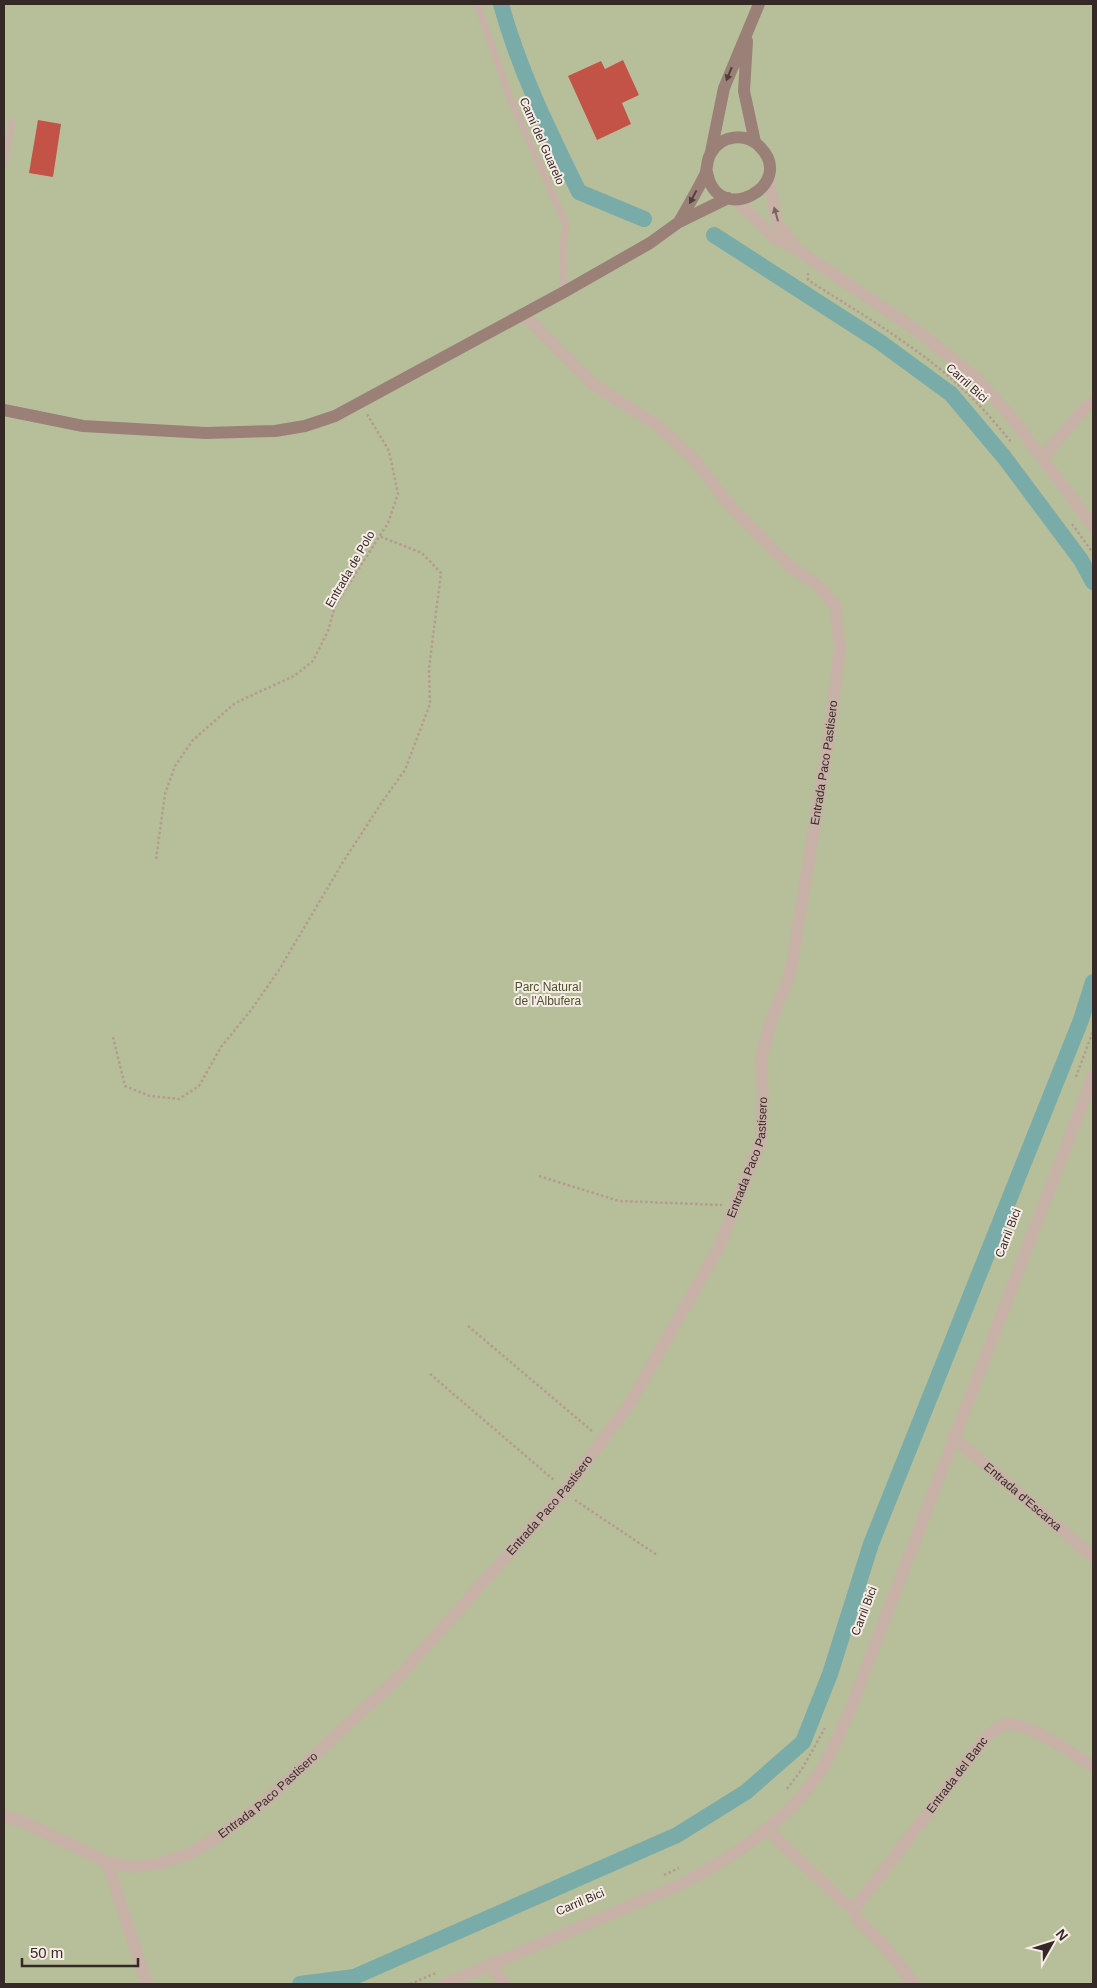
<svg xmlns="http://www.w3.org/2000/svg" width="1097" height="1988" viewBox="0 0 1097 1988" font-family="Arial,sans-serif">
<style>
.green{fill:#b7bf9a}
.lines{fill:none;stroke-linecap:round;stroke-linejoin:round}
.canal{stroke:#79aca8;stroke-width:16}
.building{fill:#c25346}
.path{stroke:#b49b90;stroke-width:2.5;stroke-dasharray:2.5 2.5;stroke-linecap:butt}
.service{stroke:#c8b1a6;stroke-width:7}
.minor{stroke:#c8b1a6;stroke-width:12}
.tertiary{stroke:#c8b1a6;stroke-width:12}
.secondary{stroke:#9b8078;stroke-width:12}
.oneway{fill:#4e3f3b}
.oneway2{fill:#776660}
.labels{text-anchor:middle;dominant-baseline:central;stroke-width:4;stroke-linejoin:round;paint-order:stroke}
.street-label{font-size:12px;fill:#342927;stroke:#f8ede6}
.park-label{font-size:12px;fill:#49522b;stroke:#f8ede6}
</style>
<rect width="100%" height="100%" fill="#f0e2da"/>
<path class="green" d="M4 4H1093V1984H4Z"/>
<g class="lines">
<path class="canal" d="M501 4C519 70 549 131 579 192L644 219
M714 235 880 342 951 394 1004 457 1081 560 1093 582
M300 1984 354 1977 677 1835 746 1792 803 1742 830 1674 871 1544 1081 1020 1093 982"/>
</g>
<path class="building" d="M623 60 639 95 622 103 631 124 597 140 568 76 601 61 605 69Z
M38 120 61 124 53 177 29 173Z"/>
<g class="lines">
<path class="path" d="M808 273V280C861 314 917 346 964 390 981 406 997 425 1012 443
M1072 524 1093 553
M156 859 165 794 175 766 193 740 235 703 294 676 313 661 328 631 335 606 388 523 398 494 394 475 389 451 367 414
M113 1037 125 1086 150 1096 179 1099 199 1086 221 1047 251 1010 279 970 343 862 382 802 405 770 430 704 429 668 441 573 422 553 379 536
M1076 1077 1093 1031
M539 1176 619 1201 722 1205
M468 1326 592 1431
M430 1374 555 1481
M575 1500 657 1555
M787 1789 802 1769 825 1728
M664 1875 679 1868
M410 1984 436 1973"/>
<path class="service" d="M477 4 511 101 566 224 563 248 564 292
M4 163 12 122"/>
<g class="minor">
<path d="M1043 457 1085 408 1093 402"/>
<path id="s1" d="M953 1437 1093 1557"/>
<path id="s2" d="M4 1816 23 1822 107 1862 131 1867 158 1864 189 1854 219 1836 261 1805 398 1678 565 1490 629 1405 718 1249 761 1140 763 1100 761 1060 770 1023 790 975 828 744 840 648 835 606 819 586 789 566 732 508 693 458 656 424 595 386 523 314"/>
<path id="s3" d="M767 1829 842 1901 852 1907 859 1903 986 1737C993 1731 1000 1723 1009 1724 1031 1724 1074 1755 1093 1766"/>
<path d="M107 1862 147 1984"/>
<path d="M852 1907 857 1919 882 1943 914 1984"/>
<path d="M491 1964 504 1984"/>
</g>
<path class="tertiary" d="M768 175 776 219 795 247
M735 199 774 237 796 249 919 332 974 376 1009 414 1093 526
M445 1984 682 1884C733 1857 785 1823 818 1775 831 1756 839 1733 849 1713L1093 1076"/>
<path class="secondary" d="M747 41 744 91 755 142
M711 152 724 88 759 4
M679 222C688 206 697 191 705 175 708 168 706 160 711 153 721 135 746 132 760 147 798 185 717 229 707 172
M4 410 83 426 206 433 275 431 305 426 335 416 564 292 650 243 679 222 728 198"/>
</g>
<defs><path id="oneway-solid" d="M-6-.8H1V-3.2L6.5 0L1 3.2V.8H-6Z" transform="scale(1.25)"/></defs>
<g class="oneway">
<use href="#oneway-solid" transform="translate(729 74) rotate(112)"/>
<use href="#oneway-solid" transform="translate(693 197) rotate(118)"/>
</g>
<use class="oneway2" href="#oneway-solid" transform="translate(776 214) rotate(-106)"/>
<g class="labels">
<g class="street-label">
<text transform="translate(542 141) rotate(66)">Camí del Guarelo</text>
<text transform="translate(967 383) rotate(42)">Carril Bici</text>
<text transform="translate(350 569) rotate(-60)">Entrada de Polo</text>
<text stroke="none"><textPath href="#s2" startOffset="1511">Entrada Paco Pastisero</textPath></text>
<text stroke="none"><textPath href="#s2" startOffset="1106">Entrada Paco Pastisero</textPath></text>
<text transform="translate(1008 1233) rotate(-69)">Carril Bici</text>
<text stroke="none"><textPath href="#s1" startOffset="92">Entrada d'Escarxa</textPath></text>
<text stroke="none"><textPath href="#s2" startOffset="701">Entrada Paco Pastisero</textPath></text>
<text transform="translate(864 1611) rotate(-69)">Carril Bici</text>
<text stroke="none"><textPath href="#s3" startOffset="285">Entrada del Banc</textPath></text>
<text stroke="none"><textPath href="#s2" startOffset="296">Entrada Paco Pastisero</textPath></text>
<text transform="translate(580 1902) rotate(-23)">Carril Bici</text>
</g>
<g class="park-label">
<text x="548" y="987">Parc Natural<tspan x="548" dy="14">de l'Albufera</tspan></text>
</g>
</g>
<rect width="1097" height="1988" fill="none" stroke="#342927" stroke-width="10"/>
<g transform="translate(1052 1943) rotate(51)" stroke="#f8ede6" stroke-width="4" paint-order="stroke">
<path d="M0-4L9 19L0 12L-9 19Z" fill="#342927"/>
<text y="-8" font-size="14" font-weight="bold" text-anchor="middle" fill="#342927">N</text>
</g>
<path d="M22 1958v8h116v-8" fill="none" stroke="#342927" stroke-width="2.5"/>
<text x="30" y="1958" font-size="15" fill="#342927" stroke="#f8ede6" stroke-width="4" paint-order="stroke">50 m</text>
</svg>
